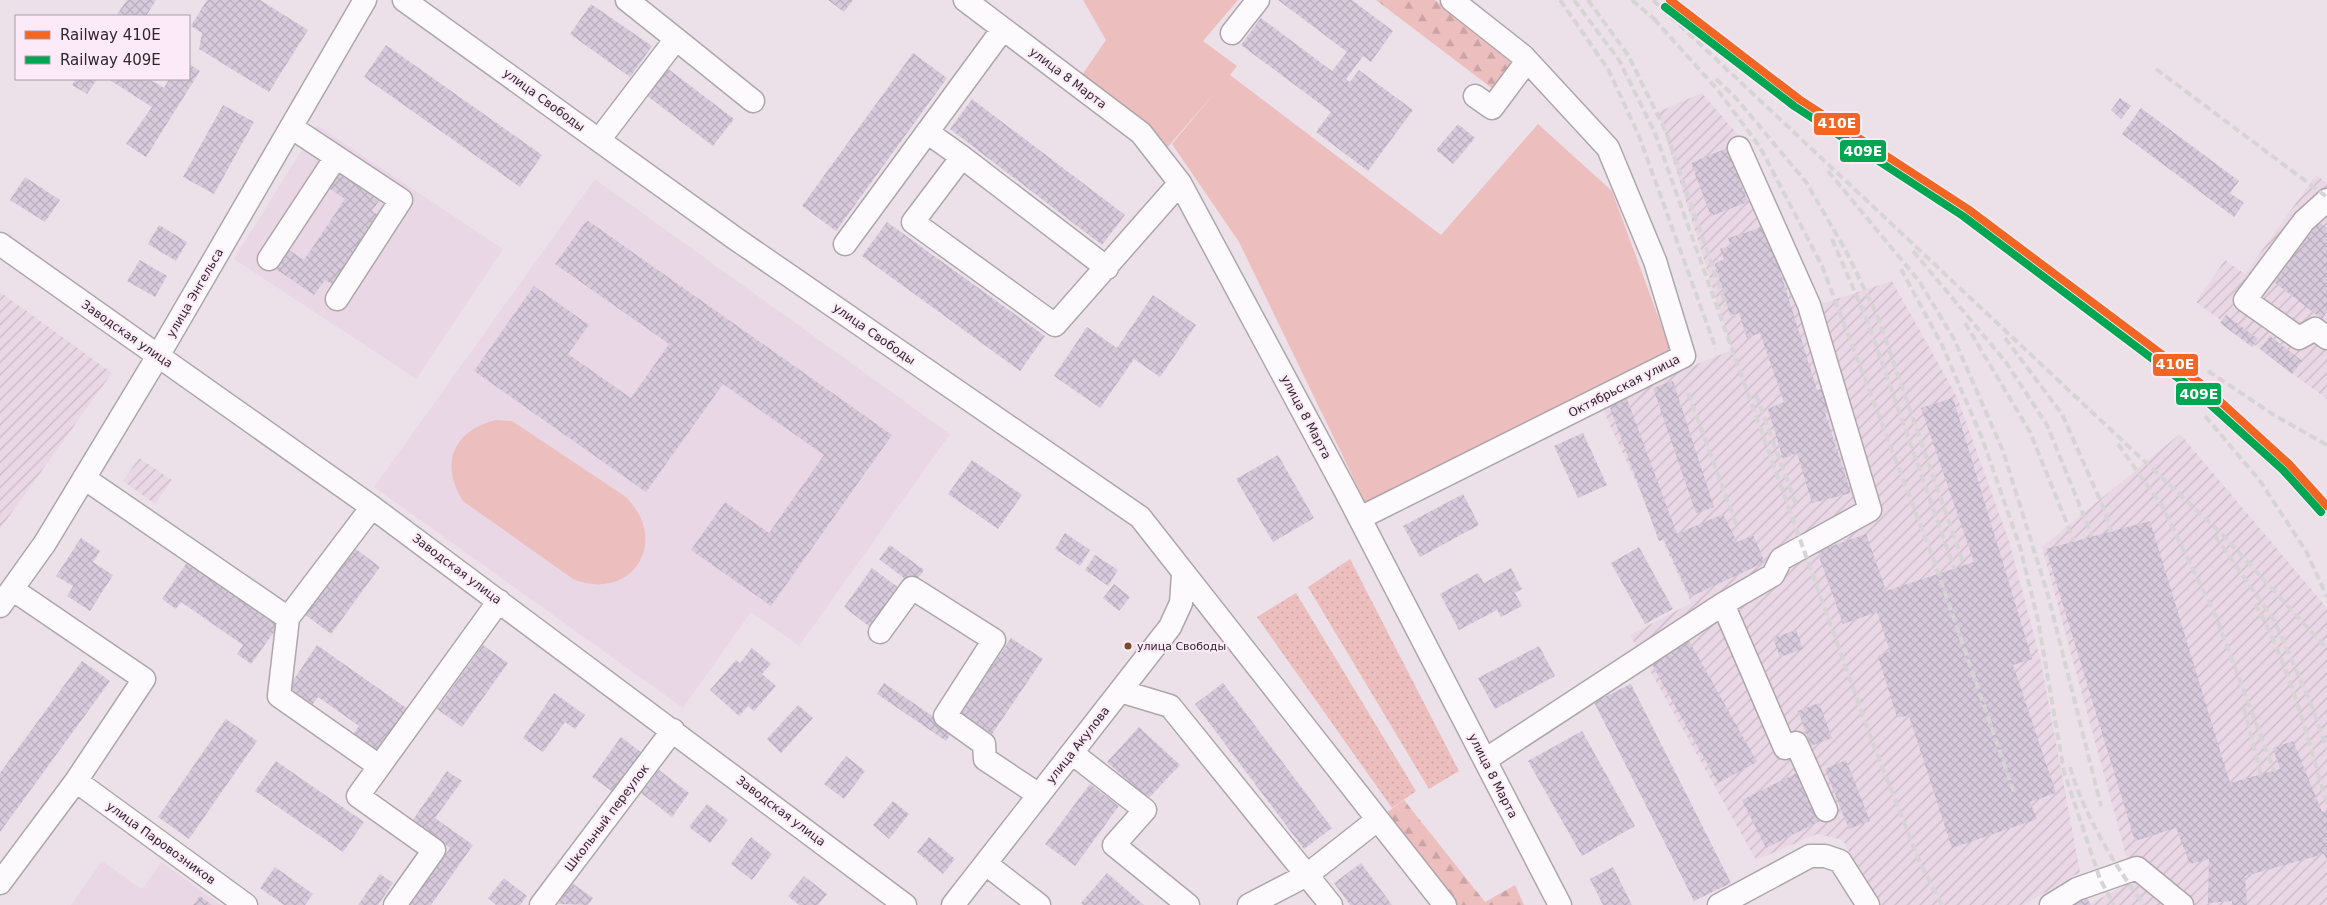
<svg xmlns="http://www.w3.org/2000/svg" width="2327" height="905" viewBox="0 0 2327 905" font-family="'DejaVu Sans',sans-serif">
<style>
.built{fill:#ead7e5}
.industrial{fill:url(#industrial-furrows)}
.grass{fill:url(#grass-dots)}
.forest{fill:url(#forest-firs)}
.park{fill:#edbebe}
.building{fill:url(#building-cross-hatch)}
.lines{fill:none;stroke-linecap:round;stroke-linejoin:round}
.minor-casing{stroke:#aea6ab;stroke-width:25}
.minor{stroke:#fcfafc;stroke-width:22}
.rail{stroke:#d7d4d6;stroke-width:4;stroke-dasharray:8 4;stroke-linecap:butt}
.rail-1-casing{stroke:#fdeaf8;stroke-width:11}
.rail-2-casing{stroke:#fdeaf8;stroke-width:11}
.rail-1{stroke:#f26522;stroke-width:8}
.rail-2{stroke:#00a651;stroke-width:8}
.bus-dot{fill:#7a4b2a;stroke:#fdeaf8;stroke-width:2}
.labels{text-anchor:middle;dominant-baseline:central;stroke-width:4;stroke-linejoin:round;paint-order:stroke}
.bus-label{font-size:11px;fill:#2e272d;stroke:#fdeaf8;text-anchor:start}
.street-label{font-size:12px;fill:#2e272d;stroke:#fdeaf8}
.line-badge{stroke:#fdeaf8;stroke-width:2}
.badge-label{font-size:14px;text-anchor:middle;font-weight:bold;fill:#fff}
</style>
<defs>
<pattern id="industrial-furrows" width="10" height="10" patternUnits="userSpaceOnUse" patternTransform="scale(1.25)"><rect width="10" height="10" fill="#ead7e5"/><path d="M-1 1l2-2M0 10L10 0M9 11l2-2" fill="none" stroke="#c9b9c5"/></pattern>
<pattern id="grass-dots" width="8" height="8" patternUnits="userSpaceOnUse" patternTransform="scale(1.25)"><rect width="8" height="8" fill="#edbebe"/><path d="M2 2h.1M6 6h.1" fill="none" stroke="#cca3a4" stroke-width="1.8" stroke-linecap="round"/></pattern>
<pattern id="forest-firs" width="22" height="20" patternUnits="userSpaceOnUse" patternTransform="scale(1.25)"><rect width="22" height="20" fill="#edbebe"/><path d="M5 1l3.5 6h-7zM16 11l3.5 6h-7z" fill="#cca3a4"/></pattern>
<pattern id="building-cross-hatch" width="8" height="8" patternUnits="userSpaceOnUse" patternTransform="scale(1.25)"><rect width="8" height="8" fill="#d7cadc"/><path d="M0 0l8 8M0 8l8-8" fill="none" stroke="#b9aebd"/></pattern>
</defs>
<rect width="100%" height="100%" fill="#ece1e9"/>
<path class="built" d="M317 125 503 249 416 379 234 259Z
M595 179 950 434 799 646 751 612 683 708 374 487Z
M102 861 142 889 161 862 221 905H71Z"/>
<path class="industrial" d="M1702 93 1751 150 1818 305 1892 281 1957 397 2009 541 2041 662 2080 872 2024 905H1876L1843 840 1817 834 1756 860 1630 635 1691 603 1600 403 1732 350 1658 112Z
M2316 175 2327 183V399L2196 302 2225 260 2245 274Z
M0 292 112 373 0 529Z
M2180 434 2327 608V905H2088L2133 881 2042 547Z
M139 458 172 480 155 504 123 481Z"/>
<path class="grass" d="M1350 559 1459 771 1429 789 1308 587Z
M1296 593 1416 791 1392 808 1257 617Z"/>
<path class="forest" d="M1376 0H1435L1514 61 1493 89Z
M1404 800 1485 902 1515 885 1524 905H1454L1382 816Z"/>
<path class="park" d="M1083 0H1238L1203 41 1237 66 1230 75 1441 235 1538 124 1612 191 1670 349 1365 502 1239 242 1172 144 1217 90 1166 149 1082 75 1106 40Z
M496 420 512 421 626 497C671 542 631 603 573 579L463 501C439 463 454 430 496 420Z"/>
<path class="building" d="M127 0H156L146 16H116Z
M207 0H260L308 30 269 92 199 49 202 33 191 26Z
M828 0H853L844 12Z
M1278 0H1352L1393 31 1371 62 1363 56 1346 79 1350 82 1359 70 1413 110 1368 171 1316 132 1331 112 1241 45 1261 18 1332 71 1347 52Z
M591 4 652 46 630 77 570 34Z
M386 45 542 155 520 187 364 77Z
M913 53 947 78 836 231 802 206Z
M189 64 200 71 146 157 126 144 152 107 108 79H149L164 88 169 79H189Z
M667 68 734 119 713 146 646 95Z
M76 79H97L87 94 72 85Z
M2120 98 2131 106 2121 119 2111 110Z
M972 99 1125 215 1102 245 950 129Z
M223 105 254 122 214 194 183 177Z
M2141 108 2239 181 2230 193 2244 203 2234 217 2122 134Z
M1458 124 1475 138 1453 164 1436 150Z
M1727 148 1748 202 1711 216 1691 163Z
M338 165 383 195 372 211 381 217 335 286 325 280 314 295 270 265 283 246 304 260 345 199 324 185Z
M25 177 60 200 45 222 10 200Z
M587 220 892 435 771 606 691 550 725 502 769 533 824 455 723 384 646 492 474 371 534 286 589 325 568 354 631 398 669 344 555 264Z
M887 222 1045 336 1020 371 862 256Z
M2319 222 2327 228V312L2322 319 2274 282Z
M159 225 187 242 176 261 148 244Z
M1766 226 1817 390 1826 388 1832 411 1825 413 1851 493 1812 503 1797 453 1783 459 1768 409 1784 402 1760 333 1747 338 1739 313 1730 315 1715 264 1724 259 1720 249 1731 246 1728 238Z
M140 260 167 276 155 297 127 281Z
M1153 295 1196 325 1160 377 1134 359 1100 408 1054 376 1087 327 1117 348Z
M2226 315 2258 339 2252 347 2220 323Z
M2270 336 2302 361 2292 374 2260 349Z
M1673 381 1714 507 1696 513 1653 388Z
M1953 398 2032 659 2013 665 2056 793 2030 802 2037 819 1952 848 1909 716 1897 717 1878 656 1890 651 1877 612 1843 624 1817 551 1866 534 1886 591 1974 562 1921 408Z
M1627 399 1677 534 1723 514 1737 542 1753 535 1765 562 1690 597 1664 540 1669 538 1659 541 1609 405Z
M1583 433 1607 485 1578 498 1554 446Z
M1278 455 1314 518 1273 542 1236 479Z
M972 460 1022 495 998 529 948 494Z
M1463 494 1479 525 1420 557 1403 526Z
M2150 521 2230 783 2280 769 2273 748 2293 741 2322 812 2327 810V861L2324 854 2245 876 2247 905H2232V901L2208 903 2209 859 2190 864 2176 828 2135 841 2046 549Z
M1065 533 1090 550 1080 566 1055 549Z
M81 538 100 551 93 562 113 575 90 611 67 596 73 586 56 576Z
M890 545 924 570 913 585 879 559Z
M353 547 380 567 331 634 304 614Z
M1639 547 1673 609 1645 624 1611 563Z
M1095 555 1118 570 1108 586 1085 570Z
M188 561 279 625 251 664 237 654 243 645 181 602 176 609 162 599Z
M872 568 899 588 870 627 844 607Z
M1511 568 1522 589 1515 593 1522 606 1501 617 1497 610 1459 630 1440 594 1478 573 1484 583Z
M1114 584 1130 597 1119 611 1103 598Z
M1796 630 1803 649 1780 657 1773 638Z
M1687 637 1757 762 1718 783 1649 659Z
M1011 638 1043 659 990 737 958 716Z
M317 645 412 712 381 756 352 736 359 726 318 697 310 708 286 691Z
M483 645 508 663 462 727 437 709Z
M1539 646 1555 676 1495 709 1478 678Z
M752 648 771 664 762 674 776 686 754 711 748 706 739 716 710 690 736 660 740 663Z
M82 661 110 681 0 832V773Z
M884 683 953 730 946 741 877 694Z
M1223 683 1332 828 1304 849 1195 704Z
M1631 684 1731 883 1694 901 1594 702Z
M554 693 585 715 575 729 565 722 543 752 523 738Z
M1819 703 1832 738 1811 746 1798 711Z
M798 705 813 718 781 753 767 739Z
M226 719 257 741 189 839 158 817Z
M1139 727 1180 765 1148 799 1107 762Z
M1582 731 1635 826 1582 856 1528 761Z
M621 737 642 753 613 792 592 777Z
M846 756 865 771 844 799 824 784Z
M1846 760 1870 821 1849 829 1825 769Z
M276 761 364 822 343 852 255 791Z
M659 770 689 793 672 817 641 793Z
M447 771 462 781 435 818 473 845 431 905H410L450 848 412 821Z
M1797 773 1820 821 1766 848 1742 800Z
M1090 784 1119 806 1075 866 1045 844Z
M893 801 909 814 889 839 873 825Z
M707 804 728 820 710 843 689 827Z
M751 837 772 854 752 880 731 864Z
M929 837 955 859 943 874 917 852Z
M1361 863 1392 905H1350L1334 883Z
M275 867 313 894 305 905H284L260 888Z
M1613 867 1632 905H1603L1590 879Z
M1107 873 1144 905H1083L1081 903Z
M380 874 393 883 378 905H358Z
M804 876 827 894 818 905H799L788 896Z
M504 878 527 896 520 905H496L488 898Z
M572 883 593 898 588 905 558 904Z
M2084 893 2091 905H2062Z
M200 896 212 905H193Z"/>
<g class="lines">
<defs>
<path id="minor" d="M404 0 736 239 1140 517 1445 905
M627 0 676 39
M965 0 1141 133 1180 183 1345 490 1560 905
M1232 33 1258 0
M1475 96 1492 108 1527 61
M291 127 401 200 337 299
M927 132 962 157
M599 140 676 39 753 101
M2327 200 2304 221 2245 300 2299 338 2315 329 2327 338
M0 244 372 507 905 905
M845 244 1003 29
M269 259 336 157
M1107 268 962 157 913 222 1055 325 1180 183
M84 478 288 618
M372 507 288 618 279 696 379 766
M1360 518 1684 356 1655 261 1608 148 1523 56 1452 0
M1723 604 1785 748 1796 743 1826 810
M0 606 45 543 158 356 365 0
M880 632 912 588 994 640 945 716 984 744 985 759 1039 795
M1120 691 1170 706 1331 905
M1072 753 1145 810 1114 845 1188 905
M1485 760 1723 604 1773 575 1781 559 1870 510 1809 305 1739 148
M76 781 246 905
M986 864 1039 905
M0 883 76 781 144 679 12 589
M395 905 434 850 358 796 499 601
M541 905 673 730
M953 905 1170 627 1181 603 1183 575
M1249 905 1307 875 1377 820
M1719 905 1810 856H1825L1840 861 1868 905
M2051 905 2077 889 2137 868 2182 905"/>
</defs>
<use href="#minor" class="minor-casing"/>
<use href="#minor" class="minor"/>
<path class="rail" d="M1560 0 1608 69 1639 136 1716 349
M1574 0 1619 60 1655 133 1872 741 1920 863 1942 905
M1588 0 1628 55 1666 132 1726 306
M1632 0 1659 23
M1653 0 2223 535 2327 649
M1654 19 1716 88 1760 147 1822 266 1934 561 2015 795
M2156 69 2327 197
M1716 79 1735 97 1806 182 1845 249 1877 315 1964 565
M1828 171 1919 281 1954 339 2003 451 2048 595 2101 806
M1832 239 1867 320 1954 568
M1913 251 2005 361 2047 425 2092 536
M1901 269 1942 345 1982 438 2020 547 2038 620 2064 772 2100 879 2114 905
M1965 323 2030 432 2074 541
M2005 338 2062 414 2104 509 2111 532
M2208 371 2274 415 2327 445
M1688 393 1738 529
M1756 395 1797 507
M2205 416 2260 481 2306 551 2327 597
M2118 444 2162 506 2216 617 2274 771
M2215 536 2274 620 2311 704 2327 749
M2255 604C2290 665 2307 737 2327 804
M2244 708 2261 775
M2070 767C2084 815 2115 866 2144 905"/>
<defs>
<path id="rail-1" d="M1670 0 1799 99 1968 209 2200 383 2289 464 2327 506"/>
<path id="rail-2" d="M1665 7 1794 106 1963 216 2194 390 2283 470 2321 512"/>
</defs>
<use href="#rail-1" class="rail-1-casing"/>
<use href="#rail-2" class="rail-2-casing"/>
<use href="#rail-1" class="rail-1"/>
<use href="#rail-2" class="rail-2"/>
</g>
<circle class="bus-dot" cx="1128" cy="646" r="4.5"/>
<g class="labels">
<g class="bus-label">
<text x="1137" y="646">улица Свободы</text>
</g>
<g class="street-label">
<text transform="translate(1068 78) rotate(37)">улица 8 Марта</text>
<text transform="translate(544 100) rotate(36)">улица Свободы</text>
<text transform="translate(195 293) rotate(-60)">улица Энгельса</text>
<text transform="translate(127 334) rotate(35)">Заводская улица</text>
<text transform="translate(874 334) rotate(35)">улица Свободы</text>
<text transform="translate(1624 386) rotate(-27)">Октябрьская улица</text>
<text transform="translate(1306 417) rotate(62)">улица 8 Марта</text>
<text transform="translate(457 569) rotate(37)">Заводская улица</text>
<text transform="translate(1078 745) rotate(-52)">улица Акулова</text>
<text transform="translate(1493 776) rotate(63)">улица 8 Марта</text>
<text transform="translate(781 811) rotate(37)">Заводская улица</text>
<text transform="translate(607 818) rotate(-53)">Школьный переулок</text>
<text transform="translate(161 843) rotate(36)">улица Паровозников</text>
</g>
</g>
<g class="line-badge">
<rect x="1813" y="112" width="48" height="24" rx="5" fill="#f26522"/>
<rect x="1839" y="139" width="48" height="24" rx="5" fill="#00a651"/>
<rect x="2152" y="353" width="47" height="24" rx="5" fill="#f26522"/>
<rect x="2175" y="382" width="47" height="24" rx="5" fill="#00a651"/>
</g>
<g class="badge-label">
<text x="1837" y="128">410E</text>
<text x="1863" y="156">409E</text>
<text x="2175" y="369">410E</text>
<text x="2199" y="399">409E</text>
</g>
<rect x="15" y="15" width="175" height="65" fill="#fdeaf8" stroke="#aa9ca7"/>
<rect x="25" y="31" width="25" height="8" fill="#f26522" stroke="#aa9ca7"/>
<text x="60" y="40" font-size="15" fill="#2e272d">Railway 410E</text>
<rect x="25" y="56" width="25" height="8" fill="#00a651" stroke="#aa9ca7"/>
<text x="60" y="65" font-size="15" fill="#2e272d">Railway 409E</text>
</svg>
